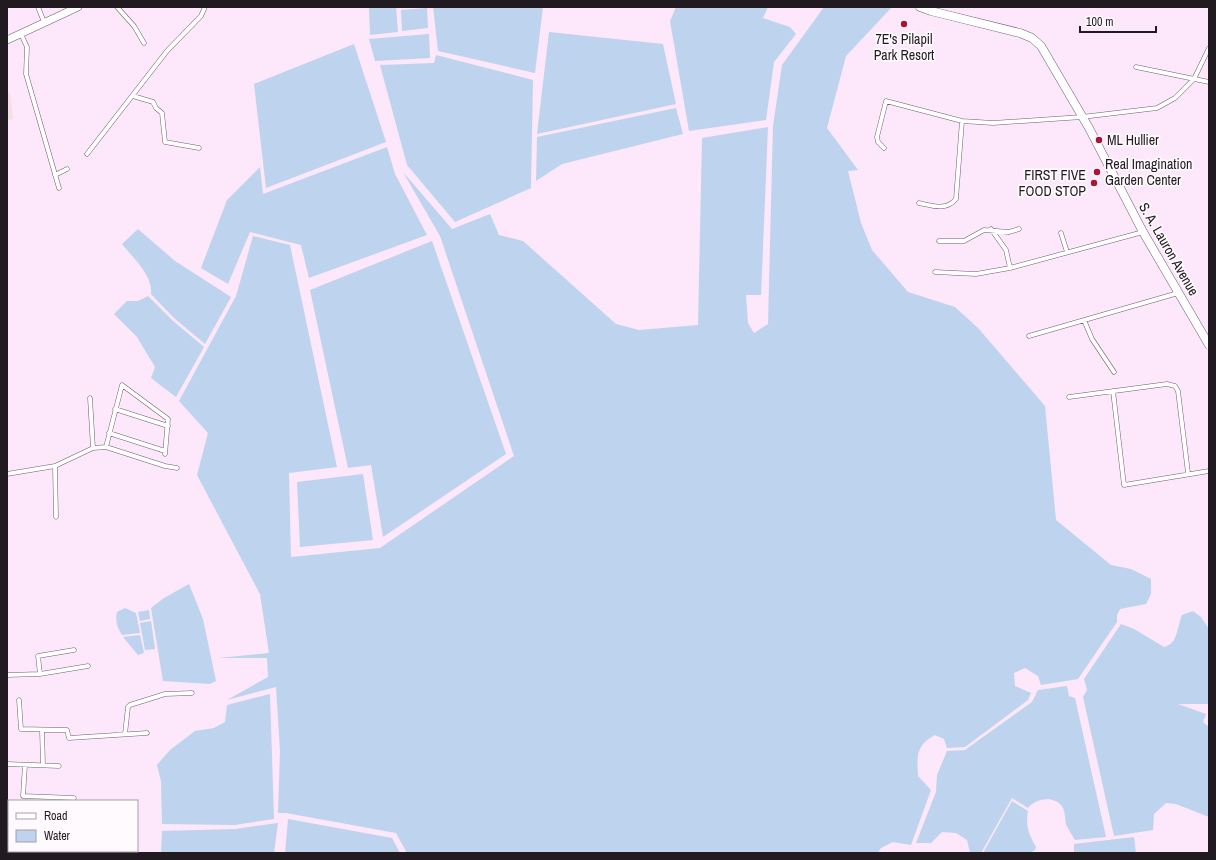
<svg xmlns="http://www.w3.org/2000/svg" width="1216" height="860" viewBox="0 0 1216 860" font-family="'Archivo Narrow',sans-serif">
<style>
.commercial{fill:#f8dde1}
.water{fill:#bed3ed}
.lines{fill:none;stroke-linecap:round;stroke-linejoin:round}
.street-casing{stroke:#705e6f;stroke-width:5}
.primary-casing{stroke:#705e6f;stroke-width:8}
.highway-casing{stroke:#705e6f;stroke-width:9}
.street{stroke:#fff;stroke-width:4}
.primary{stroke:#fff;stroke-width:7}
.highway{stroke:#fff;stroke-width:8}
.poi-dot{fill:#aa1435;stroke:#fffafe;stroke-width:1.5}
.labels{text-anchor:middle;dominant-baseline:central;stroke-width:3.5;stroke-linejoin:round;paint-order:stroke}
.poi-label{font-size:14px;fill:#221a21;stroke:#fffafe;text-anchor:start}
.street-label{font-size:14px;fill:#221a21;stroke:#fffafe}
</style>
<rect width="100%" height="100%" fill="#fce7fb"/>
<path class="commercial" d="M7 93H10L13 119 7 120Z"/>
<path class="water" d="M369 7H396L398 32 370 35Z
M433 7H543L535 73 438 51Z
M676 7H768L763 18 790 27 796 34 774 62 766 120 689 131 670 21Z
M824 7H892L846 56 827 128 858 170 848 171 861 223 872 250 908 292 955 307 978 328 1045 406 1056 520 1111 565 1131 569 1151 579V594L1146 604 1120 609 1117 615V622L1078 679 1041 685 1038 676 1025 668 1014 673 1015 686 1031 693 1028 700 965 747 947 748 944 739 935 735C916 745 917 756 918 776L931 790 911 845 893 842 881 848 878 853H407L396 833 286 813H278L280 751 276 687 227 700 268 677 267 658H218L269 653 260 594 197 475 208 433 179 401 236 296 253 236 290 245 337 467 289 473 291 557 380 548 514 456 440 236 403 172 452 229 490 214 499 235 523 241 616 324 639 330 698 325 702 138 768 127 761 295H746L748 323 754 333 768 324 773 126 782 65Z
M427 8 428 28 402 31 401 10Z
M549 32 663 44 676 104 537 134Z
M429 34 430 58 375 61 369 39Z
M354 44 386 142 266 188 254 84Z
M436 55 533 80 531 188 455 222 407 165 380 65 434 63Z
M676 108 683 134 562 164 536 181 537 137Z
M387 147 395 174 427 235 309 278 301 245 250 232 228 284 201 268 227 200 260 167 263 194Z
M138 229 175 261 231 297 205 344 174 318 151 294C153 275 133 258 122 244Z
M432 241 506 454 383 537 371 465 348 468 310 290Z
M148 296 172 320 204 347 176 397 151 378 155 367 137 337 114 314 127 301H138Z
M363 474 373 540 300 547 297 482Z
M189 584 203 619 216 681 210 684 163 681 151 608 164 598Z
M125 608 136 613 140 633 122 635C117 627 115 621 117 612Z
M149 610 150 619 140 621 138 612Z
M1193 611 1201 617 1209 629V704H1178L1206 714 1203 722 1209 727V817L1176 804 1166 803 1154 814 1153 830 1114 836 1083 697 1087 690 1084 679 1121 624 1134 629 1164 647C1178 644 1177 627 1182 615Z
M151 621 155 649 145 650 140 623Z
M140 635 144 653 138 655 123 637Z
M1067 686 1069 696 1075 698 1106 837 1075 840C1072 835 1068 829 1066 824 1065 819 1065 812 1063 808 1056 795 1036 798 1028 808L1012 798 981 853H970L967 840 956 833 942 832 931 843H916L936 792 937 775 947 751 965 750 1032 702 1038 690Z
M270 694 274 819 235 825 162 824 161 781 157 765 170 750 195 731 214 728 225 722 227 705Z
M1012 801 1028 811C1025 825 1029 835 1036 847L1035 850 1030 853H983Z
M288 819 392 838 400 853H285Z
M278 823 274 853H161L162 831 235 829Z
M1134 837 1136 853H1074V844Z"/>
<g class="lines">
<defs>
<path id="street" d="M38 7 44 22
M117 7 134 26 144 43
M21 34 27 47 26 74 59 188
M1136 67 1209 82
M133 96 153 102 156 108 162 113 165 142 199 148
M884 148 878 142 877 137 886 101 962 121 993 123 1082 117 1157 108 1175 98 1194 79 1209 48
M87 154 167 51 201 16 205 7
M55 175 67 169
M919 203C933 206 946 211 956 199L962 121
M991 229 1006 250 1010 268
M1061 233 1067 252
M939 241H964L984 230 1009 232 1019 229
M935 272 976 274 1010 268 1143 232
M1084 320 1092 339 1114 372
M1029 336 1178 293
M1113 391 1124 485 1209 471
M1069 397 1167 384 1175 386 1178 391 1188 473
M90 398 93 448
M115 409 168 426
M109 433 165 451
M106 447 122 385 168 419 165 454
M55 466 56 517
M7 474 55 466 93 448 106 447 165 466 177 468
M40 674 38 656 74 650
M7 675 40 674 88 666
M19 700 21 729 67 730 69 738 147 733
M42 730 43 765
M125 734 128 707 130 705 165 694 192 693
M7 764 59 766
M25 765 23 796 74 798
M47 853V851"/>
<path id="primary" d="M7 40 78 7"/>
<path id="highway" d="M920 7 931 11 1020 33 1032 38 1041 46 1089 128 1143 232 1209 345"/>
</defs>
<use href="#street" class="street-casing"/>
<use href="#primary" class="primary-casing"/>
<use href="#highway" class="highway-casing"/>
<use href="#street" class="street"/>
<use href="#primary" class="primary"/>
<use href="#highway" class="highway"/>
</g>
<g class="poi-dot">
<circle cx="904" cy="24" r="4"/>
<circle cx="1099" cy="140" r="4"/>
<circle cx="1097" cy="172" r="4"/>
<circle cx="1094" cy="183" r="4"/>
</g>
<g class="labels">
<g class="poi-label">
<text x="904" y="39" text-anchor="middle">7E's Pilapil<tspan x="904" dy="16">Park Resort</tspan></text>
<text x="1107" y="140">ML Hullier</text>
<text x="1105" y="164">Real Imagination<tspan x="1105" dy="16">Garden Center</tspan></text>
<text x="1086" y="175" text-anchor="end">FIRST FIVE<tspan x="1086" dy="16">FOOD STOP</tspan></text>
</g>
<g class="street-label">
<text transform="translate(1169 249) rotate(60)">S. A. Lauron Avenue</text>
</g>
</g>
<rect width="1216" height="860" fill="none" stroke="#221a21" stroke-width="16"/>
<rect x="8" y="800" width="130" height="52" fill="#fffafe" stroke="#a7a0a6"/>
<rect x="16" y="813" width="20" height="6" fill="#ffffff" stroke="#a7a0a6"/>
<text x="44" y="820" font-size="12" fill="#221a21">Road</text>
<rect x="16" y="830" width="20" height="12" fill="#bed3ed" stroke="#a7a0a6"/>
<text x="44" y="840" font-size="12" fill="#221a21">Water</text>
<path d="M1080 26v6h76v-6" fill="none" stroke="#221a21" stroke-width="2"/>
<text x="1086" y="26" font-size="12" fill="#221a21" stroke="#fffafe" stroke-width="3" paint-order="stroke">100 m</text>
</svg>
